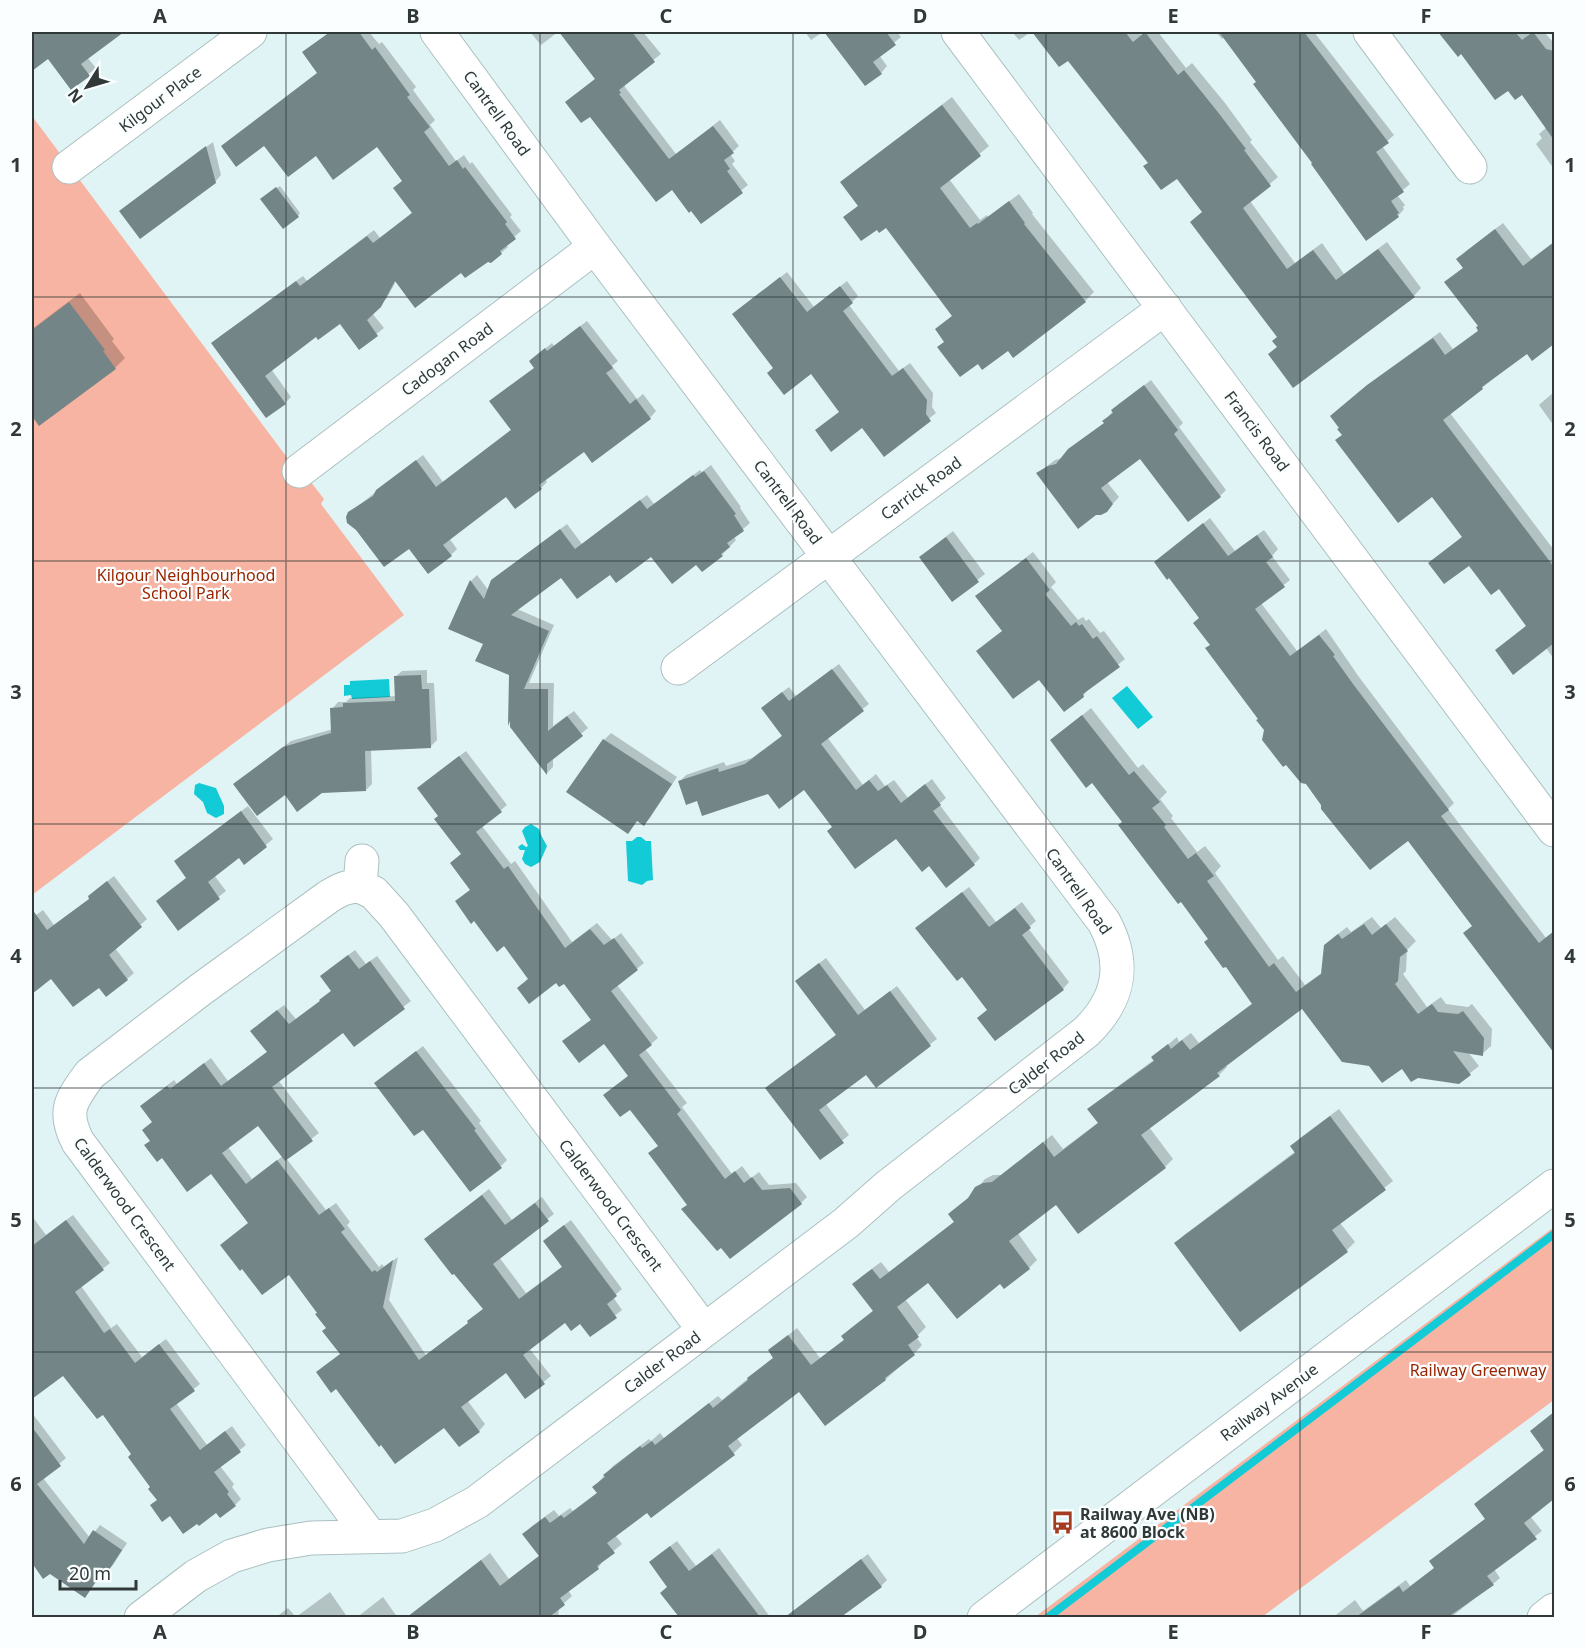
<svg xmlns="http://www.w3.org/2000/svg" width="1586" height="1649" viewBox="0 0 1586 1649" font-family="'Noto Sans',sans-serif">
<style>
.green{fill:#f8b4a2}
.water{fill:#13cbd6}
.shadow{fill:#0003;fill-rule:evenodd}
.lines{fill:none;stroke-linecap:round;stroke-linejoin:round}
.stream{stroke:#13cbd6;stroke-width:8}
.building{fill:#738586}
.minor-casing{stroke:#acc0c1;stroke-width:35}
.major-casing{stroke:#acc0c1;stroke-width:35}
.minor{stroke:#fff;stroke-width:33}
.major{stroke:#fff;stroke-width:33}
.grid{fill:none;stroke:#303838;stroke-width:1.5;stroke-opacity:0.55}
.labels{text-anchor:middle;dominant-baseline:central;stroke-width:4.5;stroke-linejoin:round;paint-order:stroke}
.street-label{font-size:16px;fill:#303838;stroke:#fafefe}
.park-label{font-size:16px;fill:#9a2400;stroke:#fafefe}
.poi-label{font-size:16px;font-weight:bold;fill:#303838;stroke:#fafefe;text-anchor:start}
.neatline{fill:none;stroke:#303838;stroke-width:2}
.grid-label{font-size:20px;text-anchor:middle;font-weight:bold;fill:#303838}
</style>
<rect width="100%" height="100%" fill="#e0f4f6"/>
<path class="green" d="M32 116 306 483 310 481 324 499 321 504 404 615 32 895Z
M1554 1227V1400L1262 1617H1035Z"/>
<path class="water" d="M389 679 390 697 352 699 351 695 344 696V685H350V681Z
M1127 686 1153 717 1138 729 1112 698Z
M199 783 216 788 224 806V814L216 818 207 813 203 802 194 794 195 785Z
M531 824 539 829 542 837 547 846 540 862 531 867 525 864 522 859 525 850H520L518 847 522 844 526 847 528 846 522 831 525 827Z
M637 837H641L646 841H651L653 880 647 881 642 885 628 881 626 841H632Z"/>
<path class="shadow" d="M32 32H122L87 57 96 68 71 88 48 57 32 69Z
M330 32H369L379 44 382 42 416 87 413 90 435 120 430 125 456 161 464 155 470 164 472 162 512 215 510 217 521 231 506 244 508 247 501 253 490 261 461 270 396 281 387 298 372 313 384 328 359 348 340 322 316 335 271 369 291 397 285 403 219 337 303 276 307 281 374 230 380 238 413 212 395 188 403 180 304 52Z
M530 32H558L541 45Z
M561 32H643L661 54 624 83 625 87 676 154 720 120 739 146 730 154 735 161 732 164 748 185 701 222 672 188 590 115 567 102 596 78Z
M805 32H823L811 40Z
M850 32H897L901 37 879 55 887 66 881 73 842 38Z
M1012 32H1031L1019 40Z
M1034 32H1138L1141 35 1146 32H1158L1186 68 1192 63 1225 103 1252 140 1250 142 1278 177 1250 201 1295 263 1322 243 1344 274 1387 242 1421 288 1414 296 1270 354 1278 346V337L1204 211 1177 176 1149 162 1068 59 1059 65Z
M1216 32H1314L1394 135 1382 146 1410 184 1397 195 1405 205 1403 207 1404 209 1398 216 1314 163 1225 37 1222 39Z
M1440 32H1544L1554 43V169L1536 144 1542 138 1539 134 1547 127 1522 93 1509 88 1461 52 1458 55Z
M952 97 989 146 949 179 980 220 987 215 988 217 1019 194 1033 213 1032 214 1094 292 1085 301 978 362 945 341 937 329 953 315 887 226 877 228 845 217 859 205 842 183 851 174Z
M213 142 221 175 215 182 128 205Z
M280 186 300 213 298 216 265 196Z
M1503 223 1531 259 1554 242V342L1532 359 1527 352 1450 413 1554 550V659L1546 648 1497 650 1527 625 1499 587 1469 564 1430 563 1463 536 1432 495 1343 434 1339 409 1377 378 1440 332 1453 349 1479 330 1480 325 1446 282 1464 267 1465 252Z
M787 272 814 307 847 281 858 296 849 305 899 371 910 363 933 393 932 407 936 413 884 455 862 426 841 411 811 372 774 368 734 314Z
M80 293 114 339 112 341 125 358 115 368 39 424 32 413V329Z
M587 321 618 361 612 366 637 399 643 394 656 411 650 418 584 450 545 479 547 482 541 488 506 495 449 538 457 549 451 555 409 547 349 513 423 455 443 482 512 429 535 367 537 355 552 343 554 346Z
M1151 380 1183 423 1179 427 1226 490 1220 496 1141 457 1107 482 1119 497 1106 511 1038 473 1055 460 1062 458 1111 419H1106L1119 404Z
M1554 392V426L1539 405Z
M711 465 741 507 740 508 750 523 734 537 736 540 722 555 697 563 652 555 610 573 562 576 517 609 554 625 529 683H554L553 726 574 711 588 728 553 757V767L547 773 512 720 510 722V674L485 643 450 628 471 581 477 575 489 591 500 574 567 524 582 544 647 495 654 504 700 470 702 472Z
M1210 518 1235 551 1264 530 1278 549 1272 556 1290 580 1261 603 1297 651 1326 629 1359 677 1454 803 1448 809 1546 938 1554 932V1051L1465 933 1474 925 1408 839 1323 805 1265 730 1212 644 1201 617 1170 576 1156 562Z
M953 531 985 574 952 600 920 557Z
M1033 552 1056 582 1051 587 1078 620 1083 617 1086 621 1089 619 1100 633 1104 631 1125 659 1089 688 1083 696 1003 631 984 590Z
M839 664 869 704 827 737 863 785 876 774 885 786 894 780 908 798 932 779 946 798 939 804 980 858 974 864H929L896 836 834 826 805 788 698 799 680 781 686 775 724 762 726 766 752 758 783 735 769 702 789 687 796 696Z
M427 670V683H434L437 740 430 747 371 749 372 784 366 790 285 793 242 778 291 741 333 729 332 709 338 702H346L350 698 396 696 395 677 402 671Z
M1091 708 1138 768 1143 764 1167 792 1160 799 1173 816 1171 818 1197 852 1205 846 1221 866 1215 873 1278 960 1283 956 1305 985 1323 972 1334 937 1347 927 1351 932 1372 917 1381 928 1395 917 1416 941 1407 950 1406 971 1403 974 1427 1007 1441 997 1446 1004 1468 1007 1472 1004 1492 1029 1491 1046 1482 1054 1468 1052 1479 1066 1459 1082 1402 1066 1370 1065 1303 1007 1225 1065 1227 1067 1219 1075 1149 1127 1173 1159 1165 1167 1056 1203 1017 1232 1037 1260 1029 1268 1001 1282 928 1281 905 1299 926 1327 916 1337 922 1345 914 1354 886 1379 825 1424 799 1390 736 1437 742 1445 734 1453 651 1516 647 1511 615 1535 622 1544 605 1558 598 1568 568 1590 572 1596 559 1608 558 1618H407L490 1553 509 1579 540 1555 524 1534 532 1526 554 1510 559 1516 570 1508 573 1511 598 1492 594 1487 613 1466 649 1439 651 1441 660 1433 664 1438 718 1396 722 1400 774 1357 770 1350 797 1328 820 1358 845 1339 843 1336 851 1328 874 1310 854 1284 862 1276 881 1262 889 1272 955 1221 950 1214 972 1195 985 1179 993 1175H1002L1052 1135 1063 1149 1099 1122 1089 1109 1098 1101 1155 1059 1153 1057 1177 1037 1179 1042 1191 1033 1199 1043 1253 1003 1209 939 1124 821 1092 781 1052 740Z
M611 733 677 777 650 818 644 824 638 820 628 832 604 740Z
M466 751 507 805 482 826 511 864 515 861 572 942 597 923 612 940 621 933 644 963 617 985 658 1038 645 1049 687 1103 682 1107 732 1174 742 1166 751 1178 759 1172 769 1185 796 1183 807 1197 801 1203 688 1204 659 1145 631 1107 605 1095 629 1075 604 1042 571 1035 592 1019 564 982 519 988 529 978 505 944 474 919 457 901 471 889 463 854 439 816 425 782Z
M248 806 273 839 244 863 239 856 214 875 226 891 178 929 158 901 188 877 183 855Z
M114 876 147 919 115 948 134 973 127 979 99 986 52 977 32 992V918L43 910 54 925 91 898 96 890Z
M969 887 996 922 1022 902 1036 921 1028 928 1069 982 1063 989 989 1010 962 975 917 928Z
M355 950 366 964 377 956 411 1001 354 1045 344 1031 278 1080 319 1133 286 1158 326 1210 336 1203 350 1222 347 1225 379 1267 382 1264 384 1267 398 1257 389 1300 426 1355 469 1323 484 1308 426 1239 489 1189 512 1220 542 1197 554 1214 499 1257 526 1293 563 1266 551 1235 571 1220 622 1289 613 1297 622 1310 590 1335 580 1322 565 1321 529 1348 551 1376 525 1397 506 1371 467 1400 485 1424 479 1431 445 1426 341 1353 319 1312 211 1172 152 1140 154 1122 148 1100 174 1080 177 1084 211 1058 228 1081 268 1051 258 1025 284 1005 296 1019 321 1000 332 990 328 970ZM259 1124 283 1156 252 1179 228 1147Z
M826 958 865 1010 897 986 937 1039 876 1086 867 1073 826 1104 849 1135 821 1158 767 1088 837 1034 804 975Z
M423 1046 481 1121 479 1123 507 1160 501 1166 423 1128 376 1083Z
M1339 1109 1393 1181 1340 1223 1355 1242 1347 1250 1241 1329 1176 1243 1184 1235 1296 1151 1292 1146 1300 1138Z
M73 1215 110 1263 81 1286 111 1328 117 1324 142 1357 166 1339 200 1384 176 1403 207 1445 232 1426 246 1445 220 1466 234 1484 232 1487 241 1499 235 1505 217 1511 158 1499 133 1454 103 1413 63 1374 56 1379 32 1344V1333L35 1330 32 1325V1216L46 1235Z
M1554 1412V1498L1530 1516 1542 1531 1494 1569 1500 1578 1493 1584 1450 1618H1332L1355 1600 1363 1611 1406 1580 1410 1586 1436 1567 1431 1561 1486 1518 1544 1451 1540 1446 1541 1444 1538 1425Z
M32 1413 66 1458 43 1478 90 1538 100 1525 127 1543 113 1565 107 1571 105 1570 85 1596 50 1572 44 1577 32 1561Z
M677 1541 696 1566 719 1548 771 1618H681L662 1593 669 1586 657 1556Z
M868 1554 887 1580 881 1586 839 1618H785Z
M330 1592 348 1618H275L288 1608 296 1617Z
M383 1597 398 1618H356Z"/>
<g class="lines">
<path class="stream" d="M1047 1618 1554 1234"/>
</g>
<path class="building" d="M32 32H124L81 64 90 76 71 90 48 59 32 71Z
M330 32H359L372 50 375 47 410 95 407 97 430 127 424 132 449 166 457 160 463 169 465 167 507 222 505 224 516 239 500 251 502 254 491 263 488 262 465 278 461 273 415 308 395 281 381 307 367 320 378 336 359 350 340 324 318 340 316 337 265 376 286 404 266 418 211 343 296 281 300 286 367 236 373 243 412 213 393 188 402 181 377 147 333 180 316 156 288 177 264 146 236 167 221 146 317 73 302 52Z
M559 32H632L655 62 619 90 621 93 619 94 669 159 713 126 734 153 724 160 730 169 727 171 743 193 701 224 691 211 689 213 672 190 656 202 590 117 581 123 565 102 595 79Z
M824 32H886L896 45 873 62 882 74 865 86Z
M1032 32H1125L1133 42 1145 32 1178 75 1184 70 1217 111 1246 149 1244 150 1271 186 1243 208 1287 269 1313 250 1336 280 1378 249 1415 297 1293 388 1268 354 1277 347 1272 341 1277 337 1190 222 1202 212 1177 179 1161 190 1143 166 1148 163 1068 61 1059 67Z
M1219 32H1304L1389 143 1376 152 1404 192 1391 201 1399 213 1397 214 1399 217 1366 241 1311 164 1312 163 1253 84 1256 82Z
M1438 32H1515L1522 40 1533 32 1546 49 1554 51V140L1522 95 1515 100 1508 91 1495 100 1461 54 1458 57Z
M942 105 981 156 940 188 970 228 977 223 978 224 1009 201 1025 223 1024 224 1086 302 1013 358 1008 351 982 370 978 364 960 377 937 347 944 342 935 329 952 316 886 228 879 233 877 230 861 241 843 217 858 206 840 182Z
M206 146 216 183 140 239 119 211Z
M276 187 299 217 283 229 260 199Z
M1495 229 1523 266 1554 242V344L1532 361 1527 354 1482 387 1483 389 1443 420 1554 567V643L1513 675 1495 650 1526 626 1499 589 1491 595 1469 566 1444 584 1428 563 1462 537 1432 497 1398 523 1335 440 1342 435 1337 429 1339 428 1330 416 1367 385 1433 338 1445 355 1478 331 1476 327 1478 326 1444 282 1463 268 1456 259Z
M780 277 807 312 840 286 853 303 843 311 892 376 903 368 927 400 926 414 931 421 884 457 862 428 831 452 815 430 839 412 811 374 784 395 767 373 773 368 732 314Z
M69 302 105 350 103 351 116 369 39 426 32 416V330Z
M580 326 613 368 606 373 630 404 636 399 651 419 592 463 584 452 539 485 542 489 515 509 506 497 443 545 452 556 428 574 409 549 384 567 356 530 347 523 346 517 348 512 373 496 376 490 416 460 436 487 511 430 489 401 534 368 529 361 545 348 547 351Z
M1144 385 1178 430 1174 434 1221 497 1188 522 1140 459 1101 488 1113 504 1107 512 1101 515H1096L1078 529 1036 473 1048 466 1056 464 1068 449 1104 423 1102 421 1113 413 1111 410Z
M704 471 736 514 734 515 744 531 727 543 730 547 721 554 723 556 702 572 696 565 672 584 651 557 616 583 610 575 577 599 561 578 511 615 549 631 524 689H548V731L567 716 583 736 547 764V775L510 727V721L508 726 509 675 475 661 483 644 448 629 470 580 484 599 491 580 560 529 575 549 640 500 647 509 693 475 695 477Z
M1203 523 1228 556 1257 535 1273 557 1266 562 1285 587 1255 609 1290 656 1319 635 1335 655 1333 656 1353 684 1449 810 1441 816 1539 943 1554 931V1053L1463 933 1472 926 1408 841 1370 870 1321 809V805L1306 784 1301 783 1286 765 1283 767 1262 740 1264 730 1256 720 1258 719 1205 648 1210 645 1193 623 1199 618 1169 578 1167 580 1154 562Z
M946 537 979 582 952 602 919 557Z
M1026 558 1050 590 1045 594 1071 626 1076 622 1079 626 1082 624 1093 639 1097 636 1120 667 1083 694 1084 697 1064 712 1039 680 1013 699 976 651 1002 631 975 596Z
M832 669 864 711 821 744 856 790 869 780 878 791 887 785 901 803 925 784 941 805 933 811 975 865 946 888 929 866 922 872 896 839 855 869 827 831 832 827 804 790 779 809 768 794 702 816 697 801 686 805 678 781 718 768 719 772 745 764 782 736 761 708 782 692 789 701Z
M421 675 422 689H429L431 748 365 751 366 791 322 793 297 812 285 795 257 816 233 784 283 747 331 733 330 708 343 707V703L395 701 394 676Z
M1082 715 1129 775 1134 771 1160 802 1152 808 1166 825 1164 827 1188 859 1196 853 1214 876 1207 881 1269 967 1274 963 1296 992 1321 974 1324 945 1338 934 1342 939 1364 924 1372 935 1386 924 1408 951 1400 957 1398 981 1395 984 1418 1014 1432 1004 1438 1012 1458 1014 1463 1011 1484 1038 1483 1056 1453 1051 1471 1075 1459 1084 1418 1078 1411 1082 1402 1069 1382 1083 1369 1066 1342 1062 1302 1009 1217 1073 1220 1076 1141 1135 1166 1168 1078 1234 1056 1205 1009 1241 1030 1269 1004 1289 1000 1284 957 1319 928 1283 897 1307 919 1337 908 1345 915 1355 885 1378 886 1380 825 1426 799 1392 728 1446 735 1455 651 1518 647 1513 607 1543 615 1553 597 1566 599 1569 560 1598 565 1605 549 1617H407L481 1560 500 1586 539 1556 522 1534 545 1517 550 1523 561 1515 564 1518 597 1493 592 1487 605 1477 603 1475 640 1446 642 1448 652 1441 655 1445 709 1403 713 1408 748 1380 747 1378 773 1358 768 1350 788 1335 811 1365 844 1340 841 1336 873 1311 852 1284 872 1269 880 1279 954 1222 948 1214 968 1198 975 1187 983 1183 992 1182 1043 1142 1054 1157 1098 1123 1087 1109 1154 1061 1151 1057 1168 1044 1171 1049 1182 1040 1190 1050 1252 1004 1226 967 1223 968 1204 942 1208 939 1181 902 1178 904 1118 825 1122 822 1092 783 1086 788 1050 740Z
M603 739 672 784 644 826 637 821 628 834 566 792Z
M459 756 502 812 476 832 504 869 508 866 565 948 590 929 604 945 614 938 638 970 611 991 652 1045 639 1055 681 1110 677 1114 725 1179 735 1171 744 1183 752 1177 762 1190 790 1188 802 1204 730 1259 721 1248 717 1251 681 1209 687 1205 648 1153 658 1146 630 1110 620 1117 603 1095 628 1076 604 1044 579 1063 562 1041 591 1020 564 984 559 987 556 983 529 1004 517 988 528 979 504 946 497 952 474 921 471 924 455 901 470 890 450 863 461 854 434 819 438 816 417 788Z
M241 811 267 847 244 865 239 858 208 882 220 899 178 931 156 901 186 878 174 861Z
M107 881 142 927 109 955 128 980 106 997 99 988 73 1007 51 979 32 994V909L47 930 89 899 88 896Z
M962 892 989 927 1015 908 1031 928 1022 935 1064 990 995 1041 977 1018 987 1010 962 977 957 981 915 928Z
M348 955 359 969 370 961 405 1009 354 1047 343 1033 272 1087 313 1141 285 1161 258 1126 222 1153 246 1184 277 1160 319 1215 329 1208 345 1229 341 1232 372 1272 375 1270 377 1272 393 1260 383 1307 419 1360 468 1323 467 1321 483 1309 454 1274 452 1275 424 1239 482 1195 505 1225 535 1203 549 1221 493 1264 519 1299 562 1267 543 1241 564 1225 617 1296 607 1304 617 1318 590 1337 580 1324 571 1331 565 1323 523 1355 545 1384 525 1399 506 1373 461 1407 480 1432 459 1447 444 1428 395 1464 381 1445 379 1447 336 1389 331 1393 316 1372 340 1354 322 1331 326 1328 315 1314 317 1313 289 1275 262 1295 242 1269 240 1271 220 1245 248 1223 211 1174 187 1192 162 1158 157 1162 144 1145 150 1141 142 1130 152 1122 140 1106 167 1086 170 1089 204 1063 221 1086 267 1052 250 1031 277 1010 289 1024 320 1001 319 1000 331 991 320 976Z
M819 963 858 1015 890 991 931 1046 876 1088 866 1075 819 1110 844 1143 820 1160 765 1088 836 1035 795 981Z
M416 1051 476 1129 474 1130 502 1168 470 1192 423 1130 414 1136 374 1083Z
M1330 1116 1386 1190 1332 1230 1348 1252 1240 1332 1174 1243 1295 1153 1290 1146Z
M66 1220 104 1270 75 1292 104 1333 110 1329 135 1363 159 1344 195 1391 170 1409 200 1450 225 1431 241 1452 214 1472 229 1492 227 1494 236 1506 220 1518 216 1513 199 1526 197 1524 183 1534 170 1516 162 1522 150 1505 157 1500 148 1489 150 1487 128 1457 131 1454 103 1415 97 1419 63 1376 32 1399V1246Z
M1554 1412V1499L1524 1523 1537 1539 1487 1576 1494 1585 1448 1617H1356L1399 1586 1403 1592 1434 1568 1429 1561 1485 1519 1474 1504 1544 1450 1530 1431Z
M32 1427 61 1466 37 1484 84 1544 93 1530 122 1550 107 1573 103 1571 85 1598 50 1574 43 1579 32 1563Z
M670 1546 689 1571 712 1554 760 1617H679L660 1593 667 1587 649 1562Z
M861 1559 882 1587 841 1617H785Z"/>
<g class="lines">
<defs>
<path id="minor" d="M958 32 1554 830
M1370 32 1470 167
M69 167 250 32
M299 471 595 247
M678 668 1165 308
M362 861 360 886C347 886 339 890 328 897L200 990 90 1074C71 1100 62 1111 78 1142L370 1536
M360 886 374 893 394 915 704 1330
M141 1618 196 1576 232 1556 268 1545 311 1538 402 1536 435 1525 477 1502 846 1223 888 1186 1086 1032C1120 999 1126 963 1104 922L595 247 437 32
M1544 1618 1554 1610"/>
<path id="major" d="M984 1618 1554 1186"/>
</defs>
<use href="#minor" class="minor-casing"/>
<use href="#major" class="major-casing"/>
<use href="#minor" class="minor"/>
<use href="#major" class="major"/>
</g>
<path class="grid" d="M286 32V1618M540 32V1618M793 32V1618M1046 32V1618M1300 32V1618M32 297H1554M32 561H1554M32 824H1554M32 1088H1554M32 1352H1554"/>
<defs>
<symbol id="bus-bare" viewBox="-9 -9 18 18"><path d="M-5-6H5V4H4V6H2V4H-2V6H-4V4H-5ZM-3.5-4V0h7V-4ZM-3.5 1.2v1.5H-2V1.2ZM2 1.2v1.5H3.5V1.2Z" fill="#a53c22" stroke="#fafefe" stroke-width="2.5" paint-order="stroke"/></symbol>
</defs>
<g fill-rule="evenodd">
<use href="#bus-bare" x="1046" y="1506" width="33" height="33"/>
</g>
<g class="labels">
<g class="street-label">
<text transform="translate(160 99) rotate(-37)">Kilgour Place</text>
<text transform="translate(497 113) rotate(54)">Cantrell Road</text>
<text transform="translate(447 359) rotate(-37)">Cadogan Road</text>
<text transform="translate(1257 431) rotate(53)">Francis Road</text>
<text transform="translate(921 488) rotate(-36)">Carrick Road</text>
<text transform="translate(788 502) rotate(53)">Cantrell Road</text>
<text transform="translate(1079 891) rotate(55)">Cantrell Road</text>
<text transform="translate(1046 1063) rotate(-38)">Calder Road</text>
<text transform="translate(125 1204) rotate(54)">Calderwood Crescent</text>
<text transform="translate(611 1205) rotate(53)">Calderwood Crescent</text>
<text transform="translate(662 1362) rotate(-37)">Calder Road</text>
<text transform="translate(1269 1402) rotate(-37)">Railway Avenue</text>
</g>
<g class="park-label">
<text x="186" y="575">Kilgour Neighbourhood<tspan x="186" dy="18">School Park</tspan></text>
<text x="1478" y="1370">Railway Greenway</text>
</g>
<g class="poi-label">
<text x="1080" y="1514">Railway Ave (NB)<tspan x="1080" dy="18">at 8600 Block</tspan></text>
</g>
</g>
<rect width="1586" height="1649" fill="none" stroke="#fafefe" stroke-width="66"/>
<g transform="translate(87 87) rotate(233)" stroke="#fafefe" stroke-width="4.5" paint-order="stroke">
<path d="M0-4.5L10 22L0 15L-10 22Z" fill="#303838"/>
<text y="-9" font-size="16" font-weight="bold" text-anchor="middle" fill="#303838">N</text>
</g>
<path d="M60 1580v9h76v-9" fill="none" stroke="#303838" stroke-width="3"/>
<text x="69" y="1580" font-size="18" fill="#303838" stroke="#fafefe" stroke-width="4.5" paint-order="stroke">20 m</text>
<rect x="33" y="33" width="1520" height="1583" class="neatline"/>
<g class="grid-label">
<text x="160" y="23">A</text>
<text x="413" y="23">B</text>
<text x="666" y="23">C</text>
<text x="920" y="23">D</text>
<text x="1173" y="23">E</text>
<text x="1426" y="23">F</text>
<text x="16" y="172">1</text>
<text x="1570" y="172">1</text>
<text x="16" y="436">2</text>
<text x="1570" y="436">2</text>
<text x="16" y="699">3</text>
<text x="1570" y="699">3</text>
<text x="16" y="963">4</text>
<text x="1570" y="963">4</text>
<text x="16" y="1227">5</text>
<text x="1570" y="1227">5</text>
<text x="16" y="1491">6</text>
<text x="1570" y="1491">6</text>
<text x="160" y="1639">A</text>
<text x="413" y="1639">B</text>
<text x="666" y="1639">C</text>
<text x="920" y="1639">D</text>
<text x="1173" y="1639">E</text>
<text x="1426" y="1639">F</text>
</g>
</svg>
